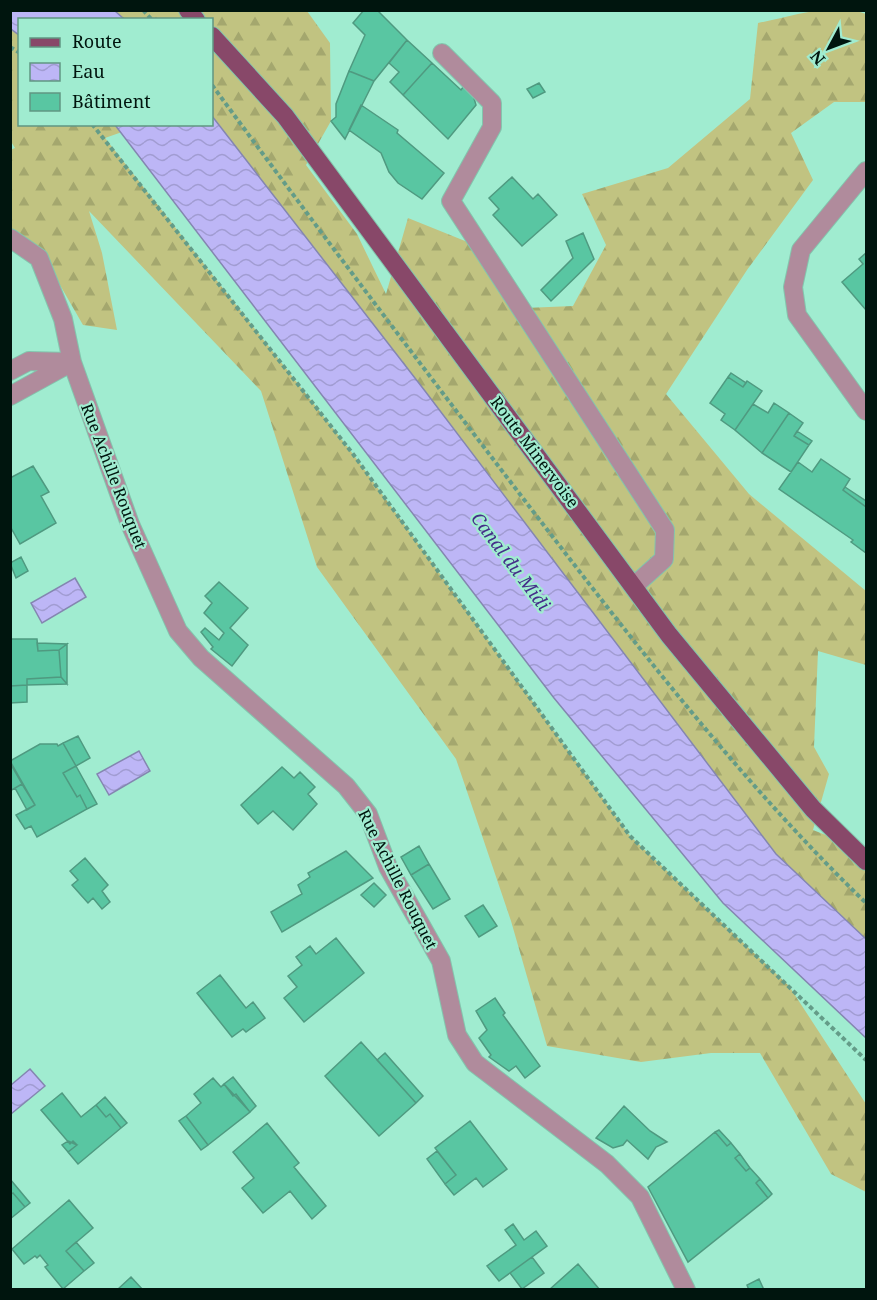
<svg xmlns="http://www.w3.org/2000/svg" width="877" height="1300" viewBox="0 0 877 1300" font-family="'Noto Serif',serif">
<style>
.forest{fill:url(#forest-firs)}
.water{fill:url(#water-waves);stroke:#8486b0;stroke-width:1.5}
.building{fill:#59c6a2;stroke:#4f9a80;stroke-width:1.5}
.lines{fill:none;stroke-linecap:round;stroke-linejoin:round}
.minor-casing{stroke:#83c5ad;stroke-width:20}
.major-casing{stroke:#83c5ad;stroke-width:20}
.path{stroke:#649c88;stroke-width:4;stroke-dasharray:4.5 3;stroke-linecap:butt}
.minor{stroke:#b08b9c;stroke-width:18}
.major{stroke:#884869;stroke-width:18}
.labels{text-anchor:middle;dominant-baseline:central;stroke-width:4.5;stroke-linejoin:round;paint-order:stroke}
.street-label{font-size:16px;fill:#00150e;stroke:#a0ecd0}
.water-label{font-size:18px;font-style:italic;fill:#452e89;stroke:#a0ecd0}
</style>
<defs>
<pattern id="forest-firs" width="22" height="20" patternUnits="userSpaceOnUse" patternTransform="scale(1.5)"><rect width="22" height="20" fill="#c1c381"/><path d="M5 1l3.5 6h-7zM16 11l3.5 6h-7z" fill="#a4a76e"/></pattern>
<pattern id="water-waves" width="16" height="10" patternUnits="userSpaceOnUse" patternTransform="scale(1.5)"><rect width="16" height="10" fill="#bdb6f6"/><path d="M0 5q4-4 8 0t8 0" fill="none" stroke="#a19cd2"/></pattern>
</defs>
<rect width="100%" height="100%" fill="#a0ecd0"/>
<path class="forest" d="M115 11H307L330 43 331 121 306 165 357 234 386 294 408 218 470 243 525 308 573 306 606 245 582 194 668 168 750 99 758 23C791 17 834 1 866 14V102H834L791 133 813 180 747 270 666 394 749 494 866 591V665L818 651 814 747 829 774 813 830 866 851V939L776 854 425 391 212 116V20L124 19Z
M10 29 19 35 20 124 115 125 122 132 105 138 353 454 630 836 789 986 866 1104V1192L831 1174 760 1053H711L641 1062 547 1046 511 921 456 759 317 567 261 391 89 211 102 253 117 330 83 325 41 252 11 241 10 150 15 148 10 140Z"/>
<path class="water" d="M10 11H115L124 19 20 20 19 35 11 29Z
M212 116 425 391 776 854 866 939V1038L723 903 554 698 115 125 212 124Z
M75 578 86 597 42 623 31 603Z
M139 751 150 771 109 795 97 774Z
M30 1069 45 1086 11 1114V1085Z"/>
<path class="building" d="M364 10H377L407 40 374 81 349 71 365 35 353 23Z
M407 40 432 63 403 95 390 82 399 72 389 63Z
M432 63 461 90 464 86 473 95 476 105 448 139 403 95Z
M349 71 374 81 345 139 331 121 336 117V104Z
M539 83 545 92 533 98 527 89Z
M361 105 398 130 397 133 444 173 422 199 398 183 389 172 381 153 349 130Z
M512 177 533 199 538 194 557 215 522 246 493 215 499 209 489 198Z
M583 233 594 259 551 301 541 290 573 258 566 241Z
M866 253V310L842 282 863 264 859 259Z
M731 373 746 383 743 387 728 377Z
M728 377 743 387 747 381 762 391 735 430 721 420 725 414 710 403Z
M774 403 789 413 762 453 735 430 753 404 768 413Z
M789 413 803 423 794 436 809 445 791 472 762 453Z
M797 431 812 441 809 445 794 436Z
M821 459 850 479 843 490 866 507V553L851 542 853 540 779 489 798 462 812 472Z
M33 466 49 492 41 496 56 523 20 544 10 526V478Z
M845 487 866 501V507L843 490Z
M21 557 28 571 16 578 10 563Z
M219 582 248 608 230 628 248 645 232 666 211 649 213 647 201 632 205 628 219 640 224 633 204 613 212 603 205 596Z
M10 639H37L38 651 59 650 61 677 27 679V685L10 686Z
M37 643 67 644 59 650 38 651Z
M67 644V684L61 677 59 650Z
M61 677 67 684 27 685V679Z
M27 685V702L10 703V686Z
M78 736 90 758 76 766 63 743Z
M63 743 76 766 63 773 77 797 80 795 87 809 37 837 31 826 25 829 16 815 35 805 10 761 40 744H57L58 746Z
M10 763 22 784 10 791Z
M76 766 97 804 87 809 80 795 77 797 63 773Z
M282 767 294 778 300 772 315 787 308 794 317 804 293 830 273 811 258 824 241 805Z
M22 784 35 805 27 810 15 788Z
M419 846 429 864 411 875 401 857Z
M346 851 373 878 282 932 271 912 302 894 298 885 310 877 308 873Z
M85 858 108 885 102 891 110 902 102 909 93 898 88 903 72 885 78 880 70 871Z
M429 864 450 899 433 909 411 875Z
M374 883 386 895 374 907 361 895Z
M483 905 497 926 479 937 465 916Z
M336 938 364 973 304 1022 284 998 297 987 288 976 302 965 296 957 310 946 316 954Z
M220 975 246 1008 253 1002 265 1018 246 1032 243 1029 232 1037 197 993Z
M495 998 505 1013 503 1015 540 1066 525 1078 516 1066 509 1071 489 1057 491 1055 479 1038 487 1030 476 1011Z
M361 1042 416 1103 379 1136 325 1076Z
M385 1053 423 1096 416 1103 377 1060Z
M233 1077 256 1106 250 1112 224 1084Z
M213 1078 221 1087 224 1084 233 1096 236 1094 250 1112 208 1145 186 1116 201 1103 194 1094Z
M62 1093 81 1117 96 1105 106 1117 110 1114 121 1128 78 1164 68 1152 77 1145 73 1141 70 1144 41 1110Z
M105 1097 127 1123 121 1128 110 1114 106 1117 96 1105Z
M624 1106 650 1131 667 1142 656 1147 648 1159 627 1140 623 1145 613 1148 596 1138Z
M186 1116 208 1145 201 1150 179 1121Z
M470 1121 507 1169 483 1187 476 1178 454 1195 445 1184 456 1175 435 1148Z
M267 1123 299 1163 294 1167 326 1206 312 1219 290 1191 263 1213 242 1188 254 1178 233 1152Z
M719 1130 731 1143 727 1146 715 1132Z
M715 1132 727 1146 731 1143 740 1154 735 1158 746 1171 750 1168 760 1179 756 1183 768 1198 688 1262 648 1187Z
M68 1141 77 1145 68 1152 62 1145Z
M437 1151 456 1175 445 1184 427 1159Z
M740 1154 750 1168 746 1171 735 1158Z
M10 1179 30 1203 25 1207 13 1193 10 1195Z
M760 1179 772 1194 768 1198 756 1183Z
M13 1193 25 1207 10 1219V1195Z
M69 1200 93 1228 66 1251 84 1271 63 1289 45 1267 48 1265 40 1255 37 1258 35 1256 24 1264 12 1249Z
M513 1224 524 1240 536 1231 547 1246 499 1281 487 1266 516 1245 505 1230Z
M76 1242 94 1263 84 1271 66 1251Z
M532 1257 544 1273 522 1289 510 1273Z
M578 1264 600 1290H549Z
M131 1277 143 1290H117Z
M759 1279 764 1290H749L747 1285Z"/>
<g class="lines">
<defs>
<path id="minor" d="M442 53 492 103V127L451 201 665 530 664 559 634 586
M866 171 801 250 793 287 797 315 866 411
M10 238 39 258 63 319 72 362 130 524 178 631 201 658 346 786 368 814 388 867 441 961 457 1035 475 1063 607 1164 640 1197 686 1290
M10 371 29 361 70 362
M10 396 72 362"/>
<path id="major" d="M188 10 196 20
M212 36 285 116 669 635 813 809 866 861"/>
</defs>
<use href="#minor" class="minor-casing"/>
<use href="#major" class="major-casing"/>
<path class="path" d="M143 10 152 20
M10 47 20 53
M212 85C317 228 424 369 532 510 637 646 742 783 866 903
M92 124 353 454 630 836 866 1060"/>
<use href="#minor" class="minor"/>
<use href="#major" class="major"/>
</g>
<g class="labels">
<g class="street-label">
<text transform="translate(535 452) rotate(53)">Route Minervoise</text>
<text transform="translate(114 476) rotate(69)">Rue Achille Rouquet</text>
<text transform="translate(398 879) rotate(63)">Rue Achille Rouquet</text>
</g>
<g class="water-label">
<text transform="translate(511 561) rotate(53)">Canal du Midi</text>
</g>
</g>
<rect width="877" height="1300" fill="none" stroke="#00150e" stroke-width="24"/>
<rect x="18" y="18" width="195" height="108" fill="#a0ecd0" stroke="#609682" stroke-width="1.5"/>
<rect x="30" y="38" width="30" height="9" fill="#884869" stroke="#609682" stroke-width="1.5"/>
<text x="72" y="48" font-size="18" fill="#00150e">Route</text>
<rect x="30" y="63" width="30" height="18" fill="url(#water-waves)" stroke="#609682" stroke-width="1.5"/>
<text x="72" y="78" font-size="18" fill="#00150e">Eau</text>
<rect x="30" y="93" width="30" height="18" fill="#59c6a2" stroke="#609682" stroke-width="1.5"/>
<text x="72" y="108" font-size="18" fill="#00150e">Bâtiment</text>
<g transform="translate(829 48) rotate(229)" stroke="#a0ecd0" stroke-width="4.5" paint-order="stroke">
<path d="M0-4.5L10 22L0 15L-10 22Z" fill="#00150e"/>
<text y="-9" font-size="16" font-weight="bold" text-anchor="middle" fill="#00150e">N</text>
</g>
</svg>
